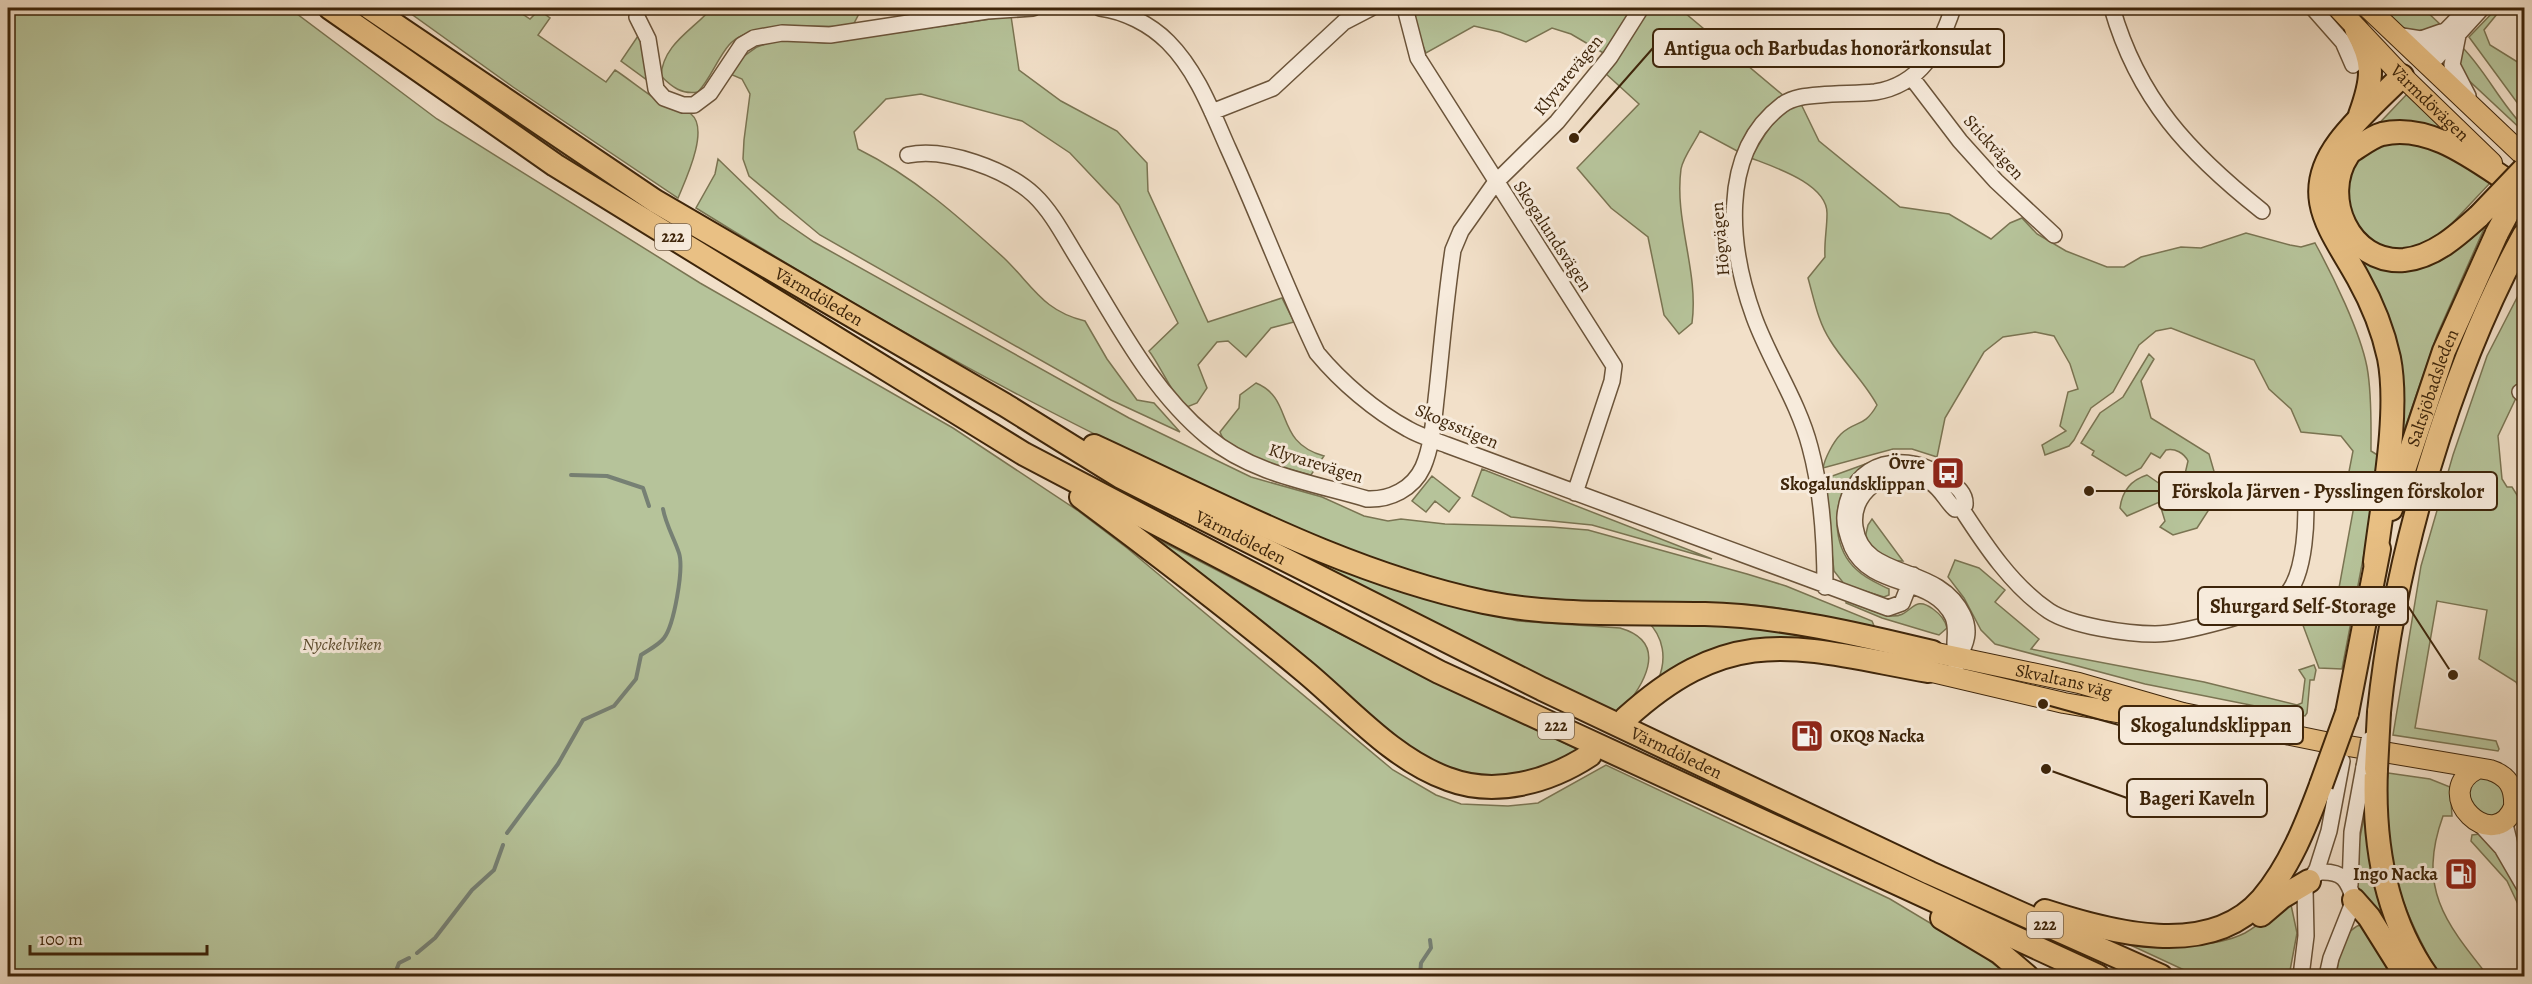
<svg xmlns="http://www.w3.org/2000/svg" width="2532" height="984" viewBox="0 0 2532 984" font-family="Alegreya,serif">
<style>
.green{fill:#b6c39a;stroke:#7a7452;stroke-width:1.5}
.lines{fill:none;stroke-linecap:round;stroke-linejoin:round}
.stream{stroke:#768074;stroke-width:4}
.minor-casing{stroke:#6b543a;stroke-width:18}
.major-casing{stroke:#3e250a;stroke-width:22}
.highway-casing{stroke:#3e250a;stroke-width:26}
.minor{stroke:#f7ebdc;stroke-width:15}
.major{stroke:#e9c084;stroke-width:20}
.highway{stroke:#e9c084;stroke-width:22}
.minor-bridge-casing{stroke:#6b543a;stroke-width:18;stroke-linecap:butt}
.highway-bridge-casing{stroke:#3e250a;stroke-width:26;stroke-linecap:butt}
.minor-bridge{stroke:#f7ebdc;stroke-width:15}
.highway-bridge{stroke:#e9c084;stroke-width:22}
.labels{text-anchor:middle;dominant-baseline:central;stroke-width:6;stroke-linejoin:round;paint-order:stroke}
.shield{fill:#f7ebdc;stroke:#766049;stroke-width:1.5}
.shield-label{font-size:16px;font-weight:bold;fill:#3e250a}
.street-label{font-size:18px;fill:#3e250a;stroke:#f7ebdc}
.poi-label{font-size:18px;font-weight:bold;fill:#3e250a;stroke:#f7ebdc;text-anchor:end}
.park-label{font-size:18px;font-style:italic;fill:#5c4c2e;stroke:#f7ebdc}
.leader{fill:none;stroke:#3e250a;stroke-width:2}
.callout-dot{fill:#3e250a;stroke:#f7ebdc;stroke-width:2}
.callout{fill:#f7ebdc;stroke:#3e250a;stroke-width:2}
.callout-label{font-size:20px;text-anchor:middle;font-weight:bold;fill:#3e250a}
</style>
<rect width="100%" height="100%" fill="#f2e0c9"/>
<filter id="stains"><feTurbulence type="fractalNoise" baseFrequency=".00333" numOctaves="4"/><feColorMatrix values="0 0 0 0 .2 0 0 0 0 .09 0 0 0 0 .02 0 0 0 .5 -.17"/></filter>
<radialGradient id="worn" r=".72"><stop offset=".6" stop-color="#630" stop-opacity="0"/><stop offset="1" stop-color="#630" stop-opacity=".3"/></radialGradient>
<path class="green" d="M8 8H289L437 119 700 283 953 428 1077 510 1127 548 1393 770 1436 795 1461 804 1508 806 1538 803 1606 765 1890 899 1977 951 2009 976H8Z
M403 8H520L518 11 530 19 539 10 550 18 538 35 606 82 615 70C629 79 648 95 661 102 670 107 683 108 691 114 710 129 685 181 678 198L513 87Z
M712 8H862L852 27C819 27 752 19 729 45 717 59 711 78 698 92 682 95 672 87 661 76 663 44 693 30 712 8Z
M1411 8H1634L1605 54 1571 34 1552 28 1526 42 1500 32 1474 26 1426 53 1411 19Z
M1648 8H1679L1784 96 1739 152 1700 131C1695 142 1683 157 1681 169 1674 221 1699 271 1692 323L1679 334 1664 315 1648 237 1611 208 1577 168 1639 104 1605 73Z
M2380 8 2425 10 2442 26 2426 34 2403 29Z
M2497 8H2502L2484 30 2490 45 2524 66V112L2469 37Z
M1011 16 1019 70 1061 101 1117 131 1147 163 1148 191 1208 322 1282 298 1294 322 1271 328 1246 357 1228 341 1217 342 1198 365 1207 388 1197 403 1187 407C1175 400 1160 365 1149 351L1178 323 1119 205 1070 153 1022 121 921 94 886 99 854 132 858 149C913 176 959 217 1004 258 1033 286 1043 311 1085 321L1107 359 1137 400 1154 403 1180 432 1111 400 820 235 749 176 743 159 744 140 750 94 742 79 730 74 740 59 757 47 779 39 825 43Z
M640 33 647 80 621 61Z
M2462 47C2486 71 2500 103 2524 127V132L2463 75 2459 65Z
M2408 93 2461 144 2369 134Z
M1801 104 1819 141 1900 207 1949 214 1991 239 2010 223 2022 218 2037 234 2066 251 2107 267H2124L2141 257 2181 247 2201 248 2246 233 2290 245 2301 247 2315 243C2333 276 2360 331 2367 367 2372 394 2371 425 2371 451L2379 456 2368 533 2342 669 2319 668 2298 612 2302 607 2316 618 2325 607 2323 599 2333 603 2339 588 2358 484 2347 482 2353 451 2341 436 2301 432 2291 409 2269 389 2254 360 2171 328 2156 331 2139 345 2113 392 2091 408 2074 440 2069 446 2045 455 2042 445 2066 431 2060 426 2068 392 2078 389 2070 364 2054 336 2035 332 2003 337 1984 352 1945 418 1937 457 1912 449H1893L1823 468C1825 458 1833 442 1841 434 1856 420 1864 428 1877 405 1864 381 1844 363 1830 340 1818 322 1814 299 1808 278L1825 257C1824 242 1827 229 1827 214 1828 184 1774 167 1751 158 1764 136 1775 112 1801 104Z
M2417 137 2491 182 2441 235 2409 249 2380 247 2357 225 2345 201 2349 169 2368 145Z
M718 159 779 218 814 242 1129 418 1251 477 1322 497 1364 516 1388 521 1401 519 1445 524 1551 527 1588 530 1747 574 1786 586 1872 621 1875 628C1832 618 1787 607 1743 604 1709 602 1674 605 1640 604 1574 603 1509 599 1444 583 1371 565 1303 531 1236 501 1049 418 870 316 696 208L715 174Z
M2487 222 2437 335 2394 460 2401 402 2353 259 2363 258 2377 264Z
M2524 284V387L2519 384 2513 395 2516 398 2498 436 2502 479 2507 487H2512L2524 506V699L2516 682 2479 659 2487 610 2437 601 2415 728 2496 741 2499 749 2498 751 2393 735 2421 566 2453 455 2487 356Z
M2149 354 2154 359 2141 381 2151 418 2209 454 2220 492 2212 489 2180 495 2168 482 2169 473 2176 478 2185 474 2188 461C2184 453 2175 448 2166 450L2160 458 2151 453 2141 468 2126 476 2092 455 2094 451 2081 443 2100 413 2123 397Z
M1256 383C1295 399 1273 442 1324 456L1311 475C1289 469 1227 456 1220 432L1239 408 1240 395Z
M1871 462C1862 468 1852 475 1847 484 1831 510 1834 550 1857 570 1866 579 1879 584 1889 589V595L1884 597 1845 585 1834 571 1824 479Z
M1482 469 1712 559 1592 525 1511 517 1472 496Z
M2147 475 2160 484 2169 498 2127 516 2120 508C2122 492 2131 480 2147 475Z
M1432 476 1460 498 1449 512 1435 501 1426 512 1412 501Z
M2203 494 2217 497 2197 528 2173 535 2160 527 2165 521 2161 508Z
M1211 509 1439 603 1518 621 1620 628C1672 643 1642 688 1619 714L1446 633Z
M1872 519 1903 561C1883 562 1877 552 1865 538L1868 525Z
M1147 534 1350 639 1581 751C1544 767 1505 785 1464 774 1448 770 1432 760 1417 754Z
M1955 560 1979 568 2005 590 1995 602 2039 639 2031 649 2204 682 2297 705 2302 703 2305 679 2299 670 2314 665 2316 670 2314 680H2310L2307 713 2305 716 2145 684 1995 644 1981 630 1964 598 1948 577Z
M1846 600C1860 605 1876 614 1891 616 1912 618 1912 593 1933 609 1940 614 1945 619 1947 628L1939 635 1932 633 1882 618 1846 603Z
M1647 621 1770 625 1864 644 1828 643 1658 680C1667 659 1664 637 1647 621Z
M2388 773 2430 779 2450 787 2452 816H2443C2417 888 2445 922 2488 976H2440C2403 914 2377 848 2388 773Z
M2488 776 2508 792 2502 811 2490 817 2472 809 2468 790 2475 780Z
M2368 798 2395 932C2386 924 2370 914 2364 903 2347 872 2363 830 2368 798Z
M2480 834C2494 845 2519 879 2524 897 2526 903 2524 911 2524 917L2507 881 2471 841 2472 835Z
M2290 900 2297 933 2289 976H2197L2111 936C2153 941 2205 953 2245 933 2261 924 2275 911 2290 900Z
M2363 924 2418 976H2336C2339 959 2341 929 2363 924Z"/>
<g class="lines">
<path class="stream" d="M571 475 607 476 643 488 649 506
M507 833 558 764 583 720 614 706 636 679 641 655C648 650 659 645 664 638 674 625 684 569 679 553 674 538 666 525 663 509
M417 953 435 938 472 890 494 870 503 845
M394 976 399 963 409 958
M1420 976 1421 963 1431 948 1430 940"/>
<defs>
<path id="minor" d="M1100 8C1124 11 1150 24 1168 42 1197 71 1212 112 1228 148 1259 216 1285 286 1317 353 1341 382 1375 411 1408 429 1420 436 1434 440 1447 445L1888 608 1902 603 1913 575
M1405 8 1418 58 1614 366 1612 381 1575 493
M2112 8C2138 99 2189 153 2262 211
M2313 8 2343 42 2353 65
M637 17 648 39 656 89 664 98 683 105H694L710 93 742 45 754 38 782 33 830 35 987 11 1033 8
M2396 35 2421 39 2441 32
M2458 35 2452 65 2468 96
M2420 57 2468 8
M2429 66 2482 8
M1912 78 1960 141 1996 181 2054 235
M1212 112 1273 88 1344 22 1371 8
M908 155C945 147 1006 169 1034 195 1053 213 1066 240 1080 262 1118 324 1151 390 1208 437 1252 474 1313 483 1367 499 1390 500 1413 489 1423 467 1433 444 1434 415 1437 391 1442 344 1446 296 1453 250L1461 231 1495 183 1557 122 1610 57 1641 8
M2520 392 2524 395
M1961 508C1985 545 2012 586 2049 611 2072 626 2127 634 2155 634 2179 634 2268 612 2285 596 2306 576 2308 514 2304 487
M1825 587C1825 540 1822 491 1810 447 1798 401 1770 361 1754 317 1730 251 1717 154 1782 105 1793 97 1807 96 1820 95 1839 93 1857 94 1875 92 1921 85 1940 47 1953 8
M1956 666C1958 658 1956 652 1955 644 1955 634 1957 627 1953 617 1934 575 1872 590 1852 547 1848 537 1844 526 1845 516 1850 459 1908 449 1948 480 1956 486 1966 493 1965 505L1955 509C1946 501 1941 488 1930 482 1898 462 1849 486 1855 527 1863 582 1938 562 1963 615 1971 631 1966 644 1958 658
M2504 820 2510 845 2518 859
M2480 824 2502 848 2524 886
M2313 876 2320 872C2343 871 2348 880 2354 900L2331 958 2327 976
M2350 885 2352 832 2364 767
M2301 976 2306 936 2305 889 2317 869 2329 831 2342 761"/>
<g id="major">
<path id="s1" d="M2338 8 2402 76 2492 163"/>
<path d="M2368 8 2524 156"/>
<path id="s2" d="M1932 652 2079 683 2183 713 2325 742 2490 770C2509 776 2515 788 2514 807 2494 856 2429 793 2477 769"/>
<path d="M1928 671 2064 703 2163 720"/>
</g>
<g id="highway">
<path d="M330 8 555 165 1024 454 1439 672 2098 976"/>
<path id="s3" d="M370 8 655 201 1005 405 1121 477 1542 689 1930 873 2161 976"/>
<path d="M2356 29C2375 63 2373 79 2360 115"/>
<path d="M2350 152C2360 146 2371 137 2382 134 2431 122 2479 163 2517 187"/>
<path d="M2348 155C2320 197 2349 264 2404 260 2434 257 2458 235 2479 216"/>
<path d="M1094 446C1220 504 1347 573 1484 602 1557 617 1631 612 1705 614 1782 616 1858 634 1932 652"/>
<path d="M1081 497C1156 553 1231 610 1303 670 1348 707 1392 759 1448 779 1495 797 1549 782 1590 755"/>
<path id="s4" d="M2391 509 2444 351 2497 233"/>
<path d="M2375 562C2382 503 2400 414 2389 358 2383 330 2372 303 2358 278 2331 229 2299 196 2339 142 2357 118 2381 97 2402 76"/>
<path d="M2379 712C2395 557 2449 372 2524 235"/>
<path d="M2347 713 2379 549"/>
<path d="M1626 718C1734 620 1799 648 1928 671"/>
<path d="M2376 769C2373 842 2385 916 2427 976"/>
<path d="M2354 900 2369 917 2406 976"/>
<path d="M2045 911C2110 932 2209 960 2262 899 2290 866 2306 825 2321 785"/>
<path d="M2261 915 2282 897 2309 881"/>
<path d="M1942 918 1999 952 2027 976"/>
</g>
</defs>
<use href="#minor" class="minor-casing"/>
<use href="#major" class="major-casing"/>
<use href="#highway" class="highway-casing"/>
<use href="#minor" class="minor"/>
<use href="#major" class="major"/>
<use href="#highway" class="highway"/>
<defs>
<path id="minor-bridge" d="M2364 767 2369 740"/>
<path id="highway-bridge" d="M2479 216 2524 169
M2497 233 2524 182
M2376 769 2379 712
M2321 785 2347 713"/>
</defs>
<use href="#minor-bridge" class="minor-bridge-casing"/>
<use href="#highway-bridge" class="highway-bridge-casing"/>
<use href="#minor-bridge" class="minor-bridge"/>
<use href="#highway-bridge" class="highway-bridge"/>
</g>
<defs>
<symbol id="bus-square" viewBox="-11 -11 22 22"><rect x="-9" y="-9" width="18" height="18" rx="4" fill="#8f2418" stroke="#f7ebdc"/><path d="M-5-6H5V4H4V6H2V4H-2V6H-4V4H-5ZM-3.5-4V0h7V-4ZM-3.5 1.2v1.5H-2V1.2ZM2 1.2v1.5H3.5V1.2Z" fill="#fff"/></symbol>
<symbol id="fuel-square" viewBox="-11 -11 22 22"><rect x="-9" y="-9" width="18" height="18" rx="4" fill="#8f2418" stroke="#f7ebdc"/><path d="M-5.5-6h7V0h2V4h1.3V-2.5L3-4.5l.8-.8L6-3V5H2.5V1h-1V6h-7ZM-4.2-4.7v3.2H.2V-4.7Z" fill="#fff"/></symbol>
</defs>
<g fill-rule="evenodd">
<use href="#bus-square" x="1929" y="454" width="38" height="38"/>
<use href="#fuel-square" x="1788" y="717" width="38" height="38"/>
<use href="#fuel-square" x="2442" y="855" width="38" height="38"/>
</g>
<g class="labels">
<g class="shield">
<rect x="655" y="224" width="36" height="26" rx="4.5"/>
<rect x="1538" y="713" width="36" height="26" rx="4.5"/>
<rect x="2027" y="912" width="36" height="26" rx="4.5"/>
</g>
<g class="shield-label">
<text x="673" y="237">222</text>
<text x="1556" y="726">222</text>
<text x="2045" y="925">222</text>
</g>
<g class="street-label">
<text transform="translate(1568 75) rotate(-51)">Klyvarevägen</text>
<text stroke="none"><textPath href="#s1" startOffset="132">Värmdövägen</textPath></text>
<text transform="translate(1994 147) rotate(48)">Stickvägen</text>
<text transform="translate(1553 236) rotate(57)">Skogalundsvägen</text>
<text transform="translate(1720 239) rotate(-95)">Högvägen</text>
<text stroke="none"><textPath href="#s3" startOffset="534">Värmdöleden</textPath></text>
<text stroke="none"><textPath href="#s4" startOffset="128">Saltsjöbadsleden</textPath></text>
<text transform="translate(1457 426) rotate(23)">Skogsstigen</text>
<text transform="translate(1316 463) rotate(17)">Klyvarevägen</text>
<text stroke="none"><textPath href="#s3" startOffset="1020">Värmdöleden</textPath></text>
<text stroke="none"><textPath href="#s2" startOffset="135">Skvaltans väg</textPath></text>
<text stroke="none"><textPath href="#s3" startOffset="1506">Värmdöleden</textPath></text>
</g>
<g class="poi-label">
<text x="1925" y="463">Övre<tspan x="1925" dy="21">Skogalundsklippan</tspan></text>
<text x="1830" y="736" text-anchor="start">OKQ8 Nacka</text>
<text x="2438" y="874">Ingo Nacka</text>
</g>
<g class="park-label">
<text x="342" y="644">Nyckelviken</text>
</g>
</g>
<path class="leader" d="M1574 138L1653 48M2089 491L2159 491M2453 675L2408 606M2043 704L2119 725M2046 769L2127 798"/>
<g class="callout-dot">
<circle cx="1574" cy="138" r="6"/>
<circle cx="2089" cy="491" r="6"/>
<circle cx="2453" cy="675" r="6"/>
<circle cx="2043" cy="704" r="6"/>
<circle cx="2046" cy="769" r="6"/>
</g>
<g class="callout">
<rect x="1653" y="29" width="351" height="38" rx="6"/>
<rect x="2159" y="472" width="338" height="38" rx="6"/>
<rect x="2198" y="587" width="210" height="38" rx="6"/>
<rect x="2119" y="706" width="184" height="38" rx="6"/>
<rect x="2127" y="779" width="140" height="38" rx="6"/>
</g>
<g class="callout-label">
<text x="1828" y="55">Antigua och Barbudas honorärkonsulat</text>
<text x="2328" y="498">Förskola Järven - Pysslingen förskolor</text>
<text x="2303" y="613">Shurgard Self-Storage</text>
<text x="2211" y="732">Skogalundsklippan</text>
<text x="2197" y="805">Bageri Kaveln</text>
</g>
<rect width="2532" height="984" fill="none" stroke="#f2e0c9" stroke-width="30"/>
<rect x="9" y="9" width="2514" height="966" fill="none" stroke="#3e250a" stroke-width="3"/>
<rect x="15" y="15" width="2502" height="954" fill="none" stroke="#3e250a" stroke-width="1.5"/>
<path d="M30 945v9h177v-9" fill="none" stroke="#3e250a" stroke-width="3"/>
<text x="39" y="945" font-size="18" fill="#3e250a" stroke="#f7ebdc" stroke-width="4.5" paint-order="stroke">100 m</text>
<rect width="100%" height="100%" filter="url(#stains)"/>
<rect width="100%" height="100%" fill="url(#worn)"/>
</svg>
